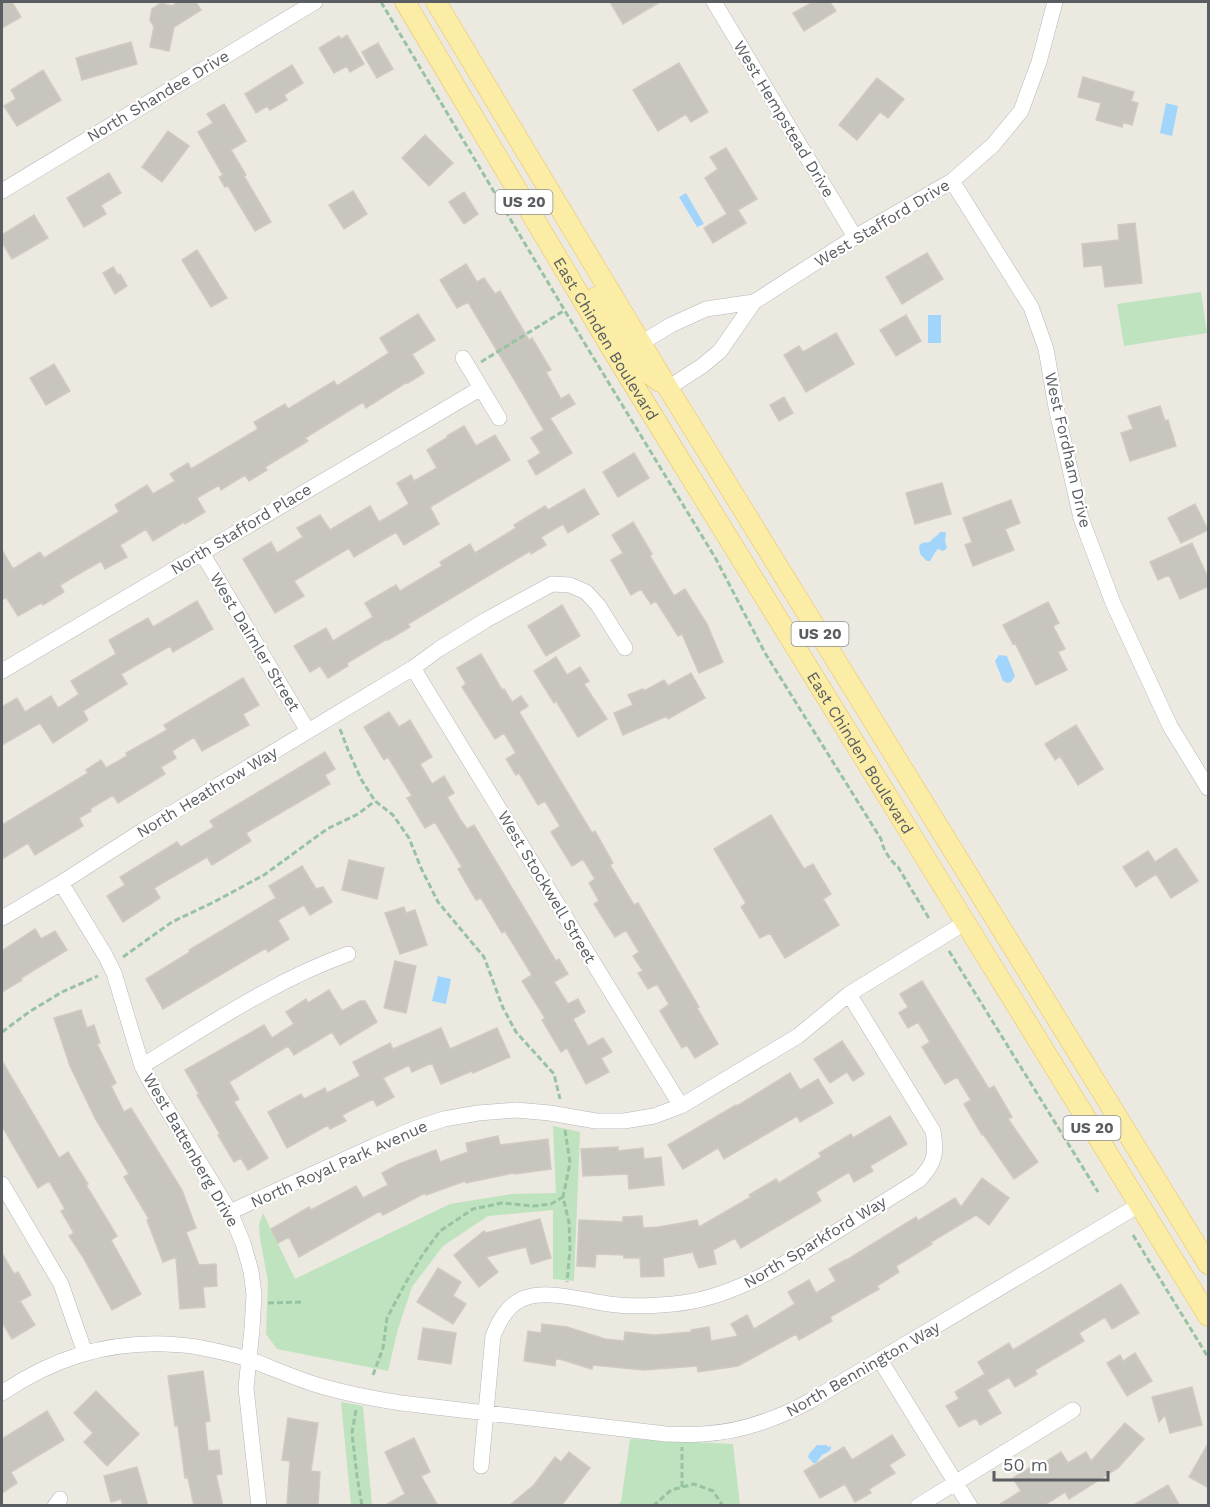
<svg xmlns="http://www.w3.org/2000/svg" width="1210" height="1507" viewBox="0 0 1210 1507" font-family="'Work Sans',sans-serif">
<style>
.green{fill:#bee3be}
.water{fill:#a2d5fb}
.building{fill:#c8c4be;stroke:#d0cbc0;stroke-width:1.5}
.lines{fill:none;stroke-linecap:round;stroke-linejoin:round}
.minor-casing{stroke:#b4b7bb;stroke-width:16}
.major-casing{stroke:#ebc15b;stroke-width:21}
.path{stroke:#98c3a3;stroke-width:3;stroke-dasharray:6 3;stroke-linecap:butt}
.minor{stroke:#fff;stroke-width:15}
.major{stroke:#fbeda6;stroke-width:20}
.labels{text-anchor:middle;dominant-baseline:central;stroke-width:4.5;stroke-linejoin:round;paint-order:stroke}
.shield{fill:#fff;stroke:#8c8e90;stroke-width:1.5}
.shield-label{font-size:15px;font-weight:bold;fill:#5a5d61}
.street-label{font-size:16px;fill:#5a5d61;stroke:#fff}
</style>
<rect width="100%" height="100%" fill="#ece9e1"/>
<path class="green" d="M1201 292 1207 333 1124 346 1117 304Z
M553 1126 580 1132 574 1281 553 1279V1210L488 1216 443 1246 412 1287 398 1329 388 1371 277 1349 266 1334 268 1282 260 1238 259 1224 263 1213 295 1279 450 1204 511 1194 556 1193Z
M341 1402 363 1406 372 1505H351Z
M630 1439 733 1444 740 1505 674 1506 672 1503 668 1506H616L621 1502Z"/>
<path class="water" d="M1166 103 1178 106 1172 136 1160 133Z
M686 193 704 224 697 227 679 197Z
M928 315H941V343H928Z
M940 532H945L946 534 945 542 947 547 946 549 943 551 938 549 936 551 930 561H927L920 554 919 546 922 543 930 542C933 537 937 537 940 532Z
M999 655 1007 656 1015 676 1011 682 1008 683 1003 681 995 661Z
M438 976 451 979 446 1004 432 1001Z
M817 1445H827L828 1447 831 1446V1449L828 1452 822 1455 816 1463H813L808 1457 809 1454Z"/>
<path class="building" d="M2 2H12L21 17 2 28Z
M178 2H196L201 10 174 27 169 51 150 47 154 27 150 20 152 9 161 3 172 6Z
M610 2H660L623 24Z
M813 2H830L836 11 804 31 793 13Z
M347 35 364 64 350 72 347 66 334 73 319 48 339 36 341 39Z
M131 42 137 64 82 80 76 58Z
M378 43 393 69 377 78 362 52Z
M679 63 708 112 691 122 686 114 658 131 633 90Z
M292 65 303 83 284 95 287 100 270 110 267 106 256 113 245 94Z
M43 70 61 100 17 126 4 106 16 99 11 90Z
M1083 77 1134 92 1131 101 1138 103 1132 125 1123 122 1122 127 1096 120 1101 103 1078 97Z
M877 78 904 99 888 118 880 112 857 140 839 125Z
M224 104 246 141 231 150 246 175 244 176 271 222 255 231 228 186 225 187 219 177 223 175 198 132 213 123 207 114Z
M168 131 189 146 162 182 142 167Z
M425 135 453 163 429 186 402 158Z
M726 148 757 199 738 210 746 223 713 243 704 228 727 214 705 178 718 169 710 157Z
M109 173 121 193 101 205 106 214 84 227 67 198Z
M353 191 367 214 344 229 329 205Z
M464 192 478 214 464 224 449 202Z
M34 215 48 238 12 259 2 242V235Z
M1135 223 1142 283 1105 287 1102 265 1084 267 1082 244 1119 240 1118 225Z
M197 250 227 298 211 307 182 260Z
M927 253 943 279 902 304 886 277Z
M466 264 477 282 484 278 495 294 500 291 529 340 532 338 551 370 546 372 561 399 569 394 575 404 550 418 572 453 536 475 528 461 541 453 531 438 544 430 468 302 457 308 440 280Z
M113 267 118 275 120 274 127 286 115 294 103 273Z
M418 314 435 340 412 354 424 373 408 383 407 382 366 408 363 402 305 438 308 441 265 467 267 470 249 481 245 475 221 490 219 485 197 498 205 512 185 524 184 522 153 541 146 529 120 545 127 557 105 569 101 561 60 585 64 592 43 605 41 603 18 616 6 597 2 600V550L13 569 40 552 44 558 119 512 115 505 147 485 153 494 175 481 170 474 188 463 191 469 258 429 254 422 285 404 288 409 334 381 337 386 389 353 380 338Z
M906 315 921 341 896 356 880 330Z
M836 333 854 364 806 392 784 355 799 346 803 352Z
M54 364 70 391 46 405 30 378Z
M784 397 793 413 779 421 770 405Z
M1160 406 1165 421 1168 420 1176 446 1130 461 1121 433 1133 429 1128 416Z
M464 426 476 446 495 435 510 460 430 507 439 524 404 545 396 532 354 557 349 548 294 581 304 596 275 613 243 559 271 542 277 553 303 537 297 528 320 515 330 530 370 506 379 522 409 504 397 483 411 475 414 481 437 468 427 450 448 437 447 436Z
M634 453 649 478 618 497 603 472Z
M942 483 951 514 915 524 906 493Z
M584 489 599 514 568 533 563 524 541 537 546 545 531 554 530 551 408 624 410 627 388 640 387 639 347 663 348 666 328 678 320 666 310 672 294 646 326 628 333 641 373 617 365 603 396 585 400 591 442 566 440 562 470 544 475 553 516 528 514 525 545 506 548 510Z
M1011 500 1020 523 1005 529 1014 550 973 566 965 545 972 542 963 518Z
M1195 504 1208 530 1181 543 1168 518Z
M633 522 652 554 650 556 674 596 685 589 707 624 723 662 699 673 682 634 678 636 656 601 651 604 641 589 631 595 611 560 623 553 612 535Z
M1192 543 1209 580V586L1180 599 1169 575 1158 580 1150 562Z
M197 601 213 629 173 652 170 646 121 674 127 684 83 711 88 720 53 743 40 723 2 745V707L17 698 25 712 51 696 58 708 79 694 71 681 116 654 109 640 148 618 153 627Z
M1048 602 1059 623 1053 626 1065 649 1058 652 1067 670 1036 685 1015 643 1013 644 1003 625Z
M562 605 580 636 546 656 528 626Z
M481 654 502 690 504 689 512 702 521 696 528 706 519 712 592 833 595 831 613 863 610 865 634 905 638 903 699 1007 697 1008 718 1044 695 1058 687 1045 682 1048 660 1011 669 1004 657 984 648 989 638 973 643 971 633 956 639 952 626 930 615 937 594 904 599 901 589 883 595 879 583 859 572 866 551 832 560 826 545 801 538 805 519 773 516 775 506 759 516 753 504 733 495 739 462 687 466 684 457 668Z
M556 657 567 675 580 667 589 681 584 684 607 719 578 737 556 701 554 703 534 671Z
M691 673 705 698 668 719 667 716 623 735 614 713 633 705 628 695 643 689 644 691 664 680 668 686Z
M243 678 259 705 243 714 249 725 202 751 194 737 172 751 176 758 161 767 165 774 118 803 113 795 90 809 91 811 79 818 83 826 35 855 28 843 2 859V825L88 773 86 770 101 760 106 768 127 756 126 753 167 730 164 725Z
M389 712 399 727 410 720 432 757 420 764 432 784 444 776 454 793 447 797 460 819 467 829 474 825 556 961 559 959 568 974 554 982 568 1004 578 999 585 1012 573 1019 588 1046 603 1038 612 1052 601 1058 609 1072 586 1084 567 1048 561 1052 542 1020 545 1018 522 981 532 975 505 931 502 933 481 898 476 900 458 869 462 867 435 822 425 828 407 798 412 796 388 757 384 760 364 727Z
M1076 725 1103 769 1078 785 1060 756 1055 760 1045 744Z
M325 752 335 769 325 775 330 784 246 833 251 841 212 865 207 857 154 888 160 898 123 922 107 896 125 885 120 877 177 842 181 847 214 827 210 821Z
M771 815 804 869 813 864 831 894 823 899 839 925 785 958 770 933 760 938 741 907 746 903 714 849Z
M1176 848 1198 881 1171 898 1156 874 1136 887 1123 867 1148 851 1155 862Z
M349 860 384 868 377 899 342 890Z
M302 866 316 889 323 887 332 902 310 915 304 905 278 920 289 939 268 952 266 948 163 1009 146 979 190 952 189 950 276 898 269 886Z
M404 907 406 913 415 910 427 945 400 954 385 913Z
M35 929 41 939 55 931 67 950 21 978 22 980 2 992V951Z
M395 961 416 966 406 1013 384 1008Z
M922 981 989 1089 994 1086 1012 1117 1008 1119 1038 1162 1014 1179 983 1134 982 1135 964 1104 971 1100 957 1077 945 1084 922 1047 930 1042 918 1022 908 1028 899 1013 908 1007 900 994Z
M329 990 342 1011 360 1001H365L377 1022 340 1045 332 1032 294 1055 288 1046 229 1082 239 1099 234 1102 268 1158 248 1170 241 1158 234 1162 218 1135 220 1134 197 1095 199 1094 185 1070 264 1025 272 1038 294 1024 286 1012 306 999 308 1003Z
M81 1010 87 1028 94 1025 100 1043 97 1044 116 1083 111 1086 124 1112 131 1108 182 1190 196 1228 186 1232 199 1265 216 1264 217 1286 203 1287 205 1307 180 1309 176 1257 163 1262 147 1220 149 1219 124 1177 129 1174 96 1120 70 1066 54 1018Z
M441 1028 450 1049 497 1028 510 1057 473 1073 472 1071 441 1084 432 1063 412 1072 409 1065 383 1078 394 1097 377 1106 373 1099 342 1115 346 1121 330 1129 328 1125 287 1148 268 1112 301 1094 304 1099 325 1088 327 1093 360 1076 353 1062 390 1043 393 1049Z
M842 1041 864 1074 853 1081 847 1072 830 1083 814 1059Z
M2 1061 59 1158 68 1152 88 1184 86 1185 117 1236 111 1240 141 1294 112 1310 83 1257 69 1236 74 1233 61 1211 65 1209 49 1181 38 1188 2 1126Z
M790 1073 800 1090 818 1079 833 1103 800 1122 797 1116 724 1159 718 1148 683 1169 668 1145 736 1105 737 1106Z
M890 1116 907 1144 870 1166 873 1171 854 1182 849 1172 816 1192 821 1201 741 1248 735 1238 713 1250 716 1264 699 1268 695 1259 693 1252 663 1258 664 1276 641 1277 640 1258H624V1255L596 1254 595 1267 577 1266 579 1220 623 1222V1217L642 1216 643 1228 659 1227 697 1220 699 1227 751 1197 749 1195 776 1179 779 1183 821 1157 819 1153 851 1134 853 1138Z
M498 1136 500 1145 548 1139 551 1169 514 1174 513 1173 466 1183 465 1181 426 1195 425 1193 383 1215 380 1211 299 1257 289 1237 278 1243 271 1229 309 1207 311 1210 356 1186 363 1198 388 1185 382 1173 399 1164 436 1150 440 1162 468 1152 466 1143Z
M618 1147V1151L643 1148 644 1159 661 1157 664 1185 629 1189 628 1174 583 1176 581 1149Z
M982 1178 1009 1198 989 1225 976 1215 931 1242 932 1244 896 1266 899 1272 877 1286 879 1289 830 1317 832 1321 799 1340 796 1334 738 1366 698 1372 697 1366 643 1370 593 1365 592 1369 556 1358 555 1366 524 1361 528 1331 541 1333 542 1324 567 1327 605 1339 624 1341 625 1332 655 1335 691 1332V1330L709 1327 711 1341 738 1336 731 1324 747 1315 754 1329 795 1304 788 1292 809 1280 816 1293 836 1281 829 1269 845 1260V1261L916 1217 918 1221 955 1198 961 1207Z
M540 1219 551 1258 531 1264 526 1247 486 1257 498 1272 479 1287 454 1255 484 1231 486 1233Z
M2 1253 14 1274 18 1272 31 1295 20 1301 35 1325 12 1339 2 1322Z
M438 1268 461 1282 453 1296 466 1304 453 1324 417 1302Z
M1121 1284 1139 1313 1112 1329 1105 1317 1079 1333 1084 1341 1035 1370 1037 1374 1015 1387 1009 1377 987 1390 1001 1413 980 1425 976 1418 959 1427 946 1406 959 1399 955 1392 985 1374 978 1362 1009 1343 1013 1350Z
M423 1328 456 1333 451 1364 418 1359Z
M1135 1353 1152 1381 1127 1396 1107 1363 1120 1355 1123 1361Z
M203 1371 210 1421 205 1422 208 1451 219 1450 222 1474 216 1475 223 1506H194L188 1478H185L178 1426H175L168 1376Z
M1192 1387 1202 1425 1170 1433 1165 1415 1159 1422 1152 1397Z
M96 1391 139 1434 107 1466 84 1442 93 1433 74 1413Z
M47 1411 64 1440 11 1472 17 1483 2 1493V1439Z
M288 1418 318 1423 311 1471 320 1472 318 1506H287L290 1461 282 1460Z
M1125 1423 1144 1439 1118 1468 1069 1499 1065 1492 1043 1506H997L1021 1491 1013 1478 1034 1465 1036 1468 1061 1452 1068 1463 1086 1452 1091 1461Z
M892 1435 905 1455 889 1465 895 1473 869 1489 871 1493 855 1502 845 1484 820 1498 804 1471 844 1447 852 1460Z
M414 1438 430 1472 421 1476 438 1506H384L405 1494 385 1452Z
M1209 1442V1488L1189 1477Z
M569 1452 590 1468 561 1506H509L534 1485 555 1457 561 1462Z
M137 1467 148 1506H123L121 1499 111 1502 104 1476Z
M1168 1485 1180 1506H1132Z"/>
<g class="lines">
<defs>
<path id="minor" d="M714 2 855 237
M952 181 1031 307 1046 349 1056 407 1081 518 1113 603 1170 726 1208 788
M2 191 315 2
M641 343 671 325 706 309 754 302
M463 358 499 418
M668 388 702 366 720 351 754 302 855 237 952 181 993 145 1021 111 1039 62 1055 2
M202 553 308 731
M413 668 681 1106
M2 671 481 388
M61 883 105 955 114 973 142 1066 151 1083 230 1212 243 1243 251 1271 254 1295 252 1329 246 1388 259 1506
M2 918 61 883 142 831 413 668 439 649 486 620 552 584 570 585 586 592 598 605 625 648
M142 1066C209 1025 275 980 348 954
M2 1184 61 1284 85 1353
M230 1212 374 1146 416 1128 444 1119 478 1113 516 1110 550 1113 596 1121H624L654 1116 681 1106 798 1036 849 994 966 922
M880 1360 970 1506
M2 1393C52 1359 104 1342 166 1344 178 1345 190 1345 202 1348 218 1351 235 1355 251 1360 275 1369 299 1380 324 1387 349 1394 375 1399 401 1403L666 1434C678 1434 691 1435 703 1434 741 1432 777 1419 810 1401L1139 1205
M481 1466 493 1336C500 1319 509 1302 528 1297 549 1290 587 1301 609 1304 630 1307 652 1306 673 1304 730 1299 778 1268 826 1238 857 1219 888 1199 919 1180 935 1163 937 1154 933 1131L849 994
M55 1506 60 1499
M918 1506 1073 1410"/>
<g id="major">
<path id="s1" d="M405 2 616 356 1208 1316"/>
<path d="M436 2 668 388 1208 1264"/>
<path d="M596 297 637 365 660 382"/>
</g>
</defs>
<use href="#minor" class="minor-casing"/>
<use href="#major" class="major-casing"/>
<path class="path" d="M381 2 565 311 716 559 765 653 881 839C883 850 890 860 898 867L930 920
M481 362 565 310
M340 729 348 750 361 779 375 801 393 815 409 838 421 868 438 902 484 957 503 1008 516 1032 554 1074 560 1099
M949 951 1098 1192
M123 957 172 922 214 902 264 875 327 829 358 814 375 801
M2 1032 29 1012 62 992 98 976
M565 1130 570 1163 563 1197 569 1222 570 1249 567 1282
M1133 1235 1208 1357
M268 1303 302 1302
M373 1375 383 1348 387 1318 405 1284 423 1254 440 1231 473 1209 502 1203 533 1206 551 1204 563 1197
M356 1410 352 1433 357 1476 362 1506
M682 1487V1447
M653 1506 671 1490 694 1484 713 1491 723 1506"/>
<use href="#minor" class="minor"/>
<use href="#major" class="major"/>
</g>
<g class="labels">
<g class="shield">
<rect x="495.5" y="190" width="57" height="24" rx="4.5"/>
<rect x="791.5" y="622" width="57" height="24" rx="4.5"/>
<rect x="1063.5" y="1116" width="57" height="24" rx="4.5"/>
</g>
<g class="shield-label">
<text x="524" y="202">US 20</text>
<text x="820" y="634">US 20</text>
<text x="1092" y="1128">US 20</text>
</g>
<g class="street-label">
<text transform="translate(158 96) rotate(-31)">North Shandee Drive</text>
<text transform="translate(784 119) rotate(59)">West Hempstead Drive</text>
<text transform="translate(882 223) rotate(-31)">West Stafford Drive</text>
<text stroke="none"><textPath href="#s1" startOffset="392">East Chinden Boulevard</textPath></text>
<text transform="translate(1068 450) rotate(77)">West Fordham Drive</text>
<text transform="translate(241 529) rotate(-31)">North Stafford Place</text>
<text transform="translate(255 642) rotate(59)">West Daimler Street</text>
<text stroke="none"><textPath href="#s1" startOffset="878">East Chinden Boulevard</textPath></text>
<text transform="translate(207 792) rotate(-31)">North Heathrow Way</text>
<text transform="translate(547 887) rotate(59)">West Stockwell Street</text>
<text transform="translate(191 1150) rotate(60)">West Battenberg Drive</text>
<text transform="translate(339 1164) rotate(-24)">North Royal Park Avenue</text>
<text transform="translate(815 1242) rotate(-31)">North Sparkford Way</text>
<text transform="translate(863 1369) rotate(-30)">North Bennington Way</text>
</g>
</g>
<rect width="1210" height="1507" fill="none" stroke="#5a5d61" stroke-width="6"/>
<path d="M994 1471v9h114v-9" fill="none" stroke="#5a5d61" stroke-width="3"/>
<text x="1003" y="1471" font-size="18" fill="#5a5d61" stroke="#ffffff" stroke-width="4.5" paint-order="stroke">50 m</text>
</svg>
